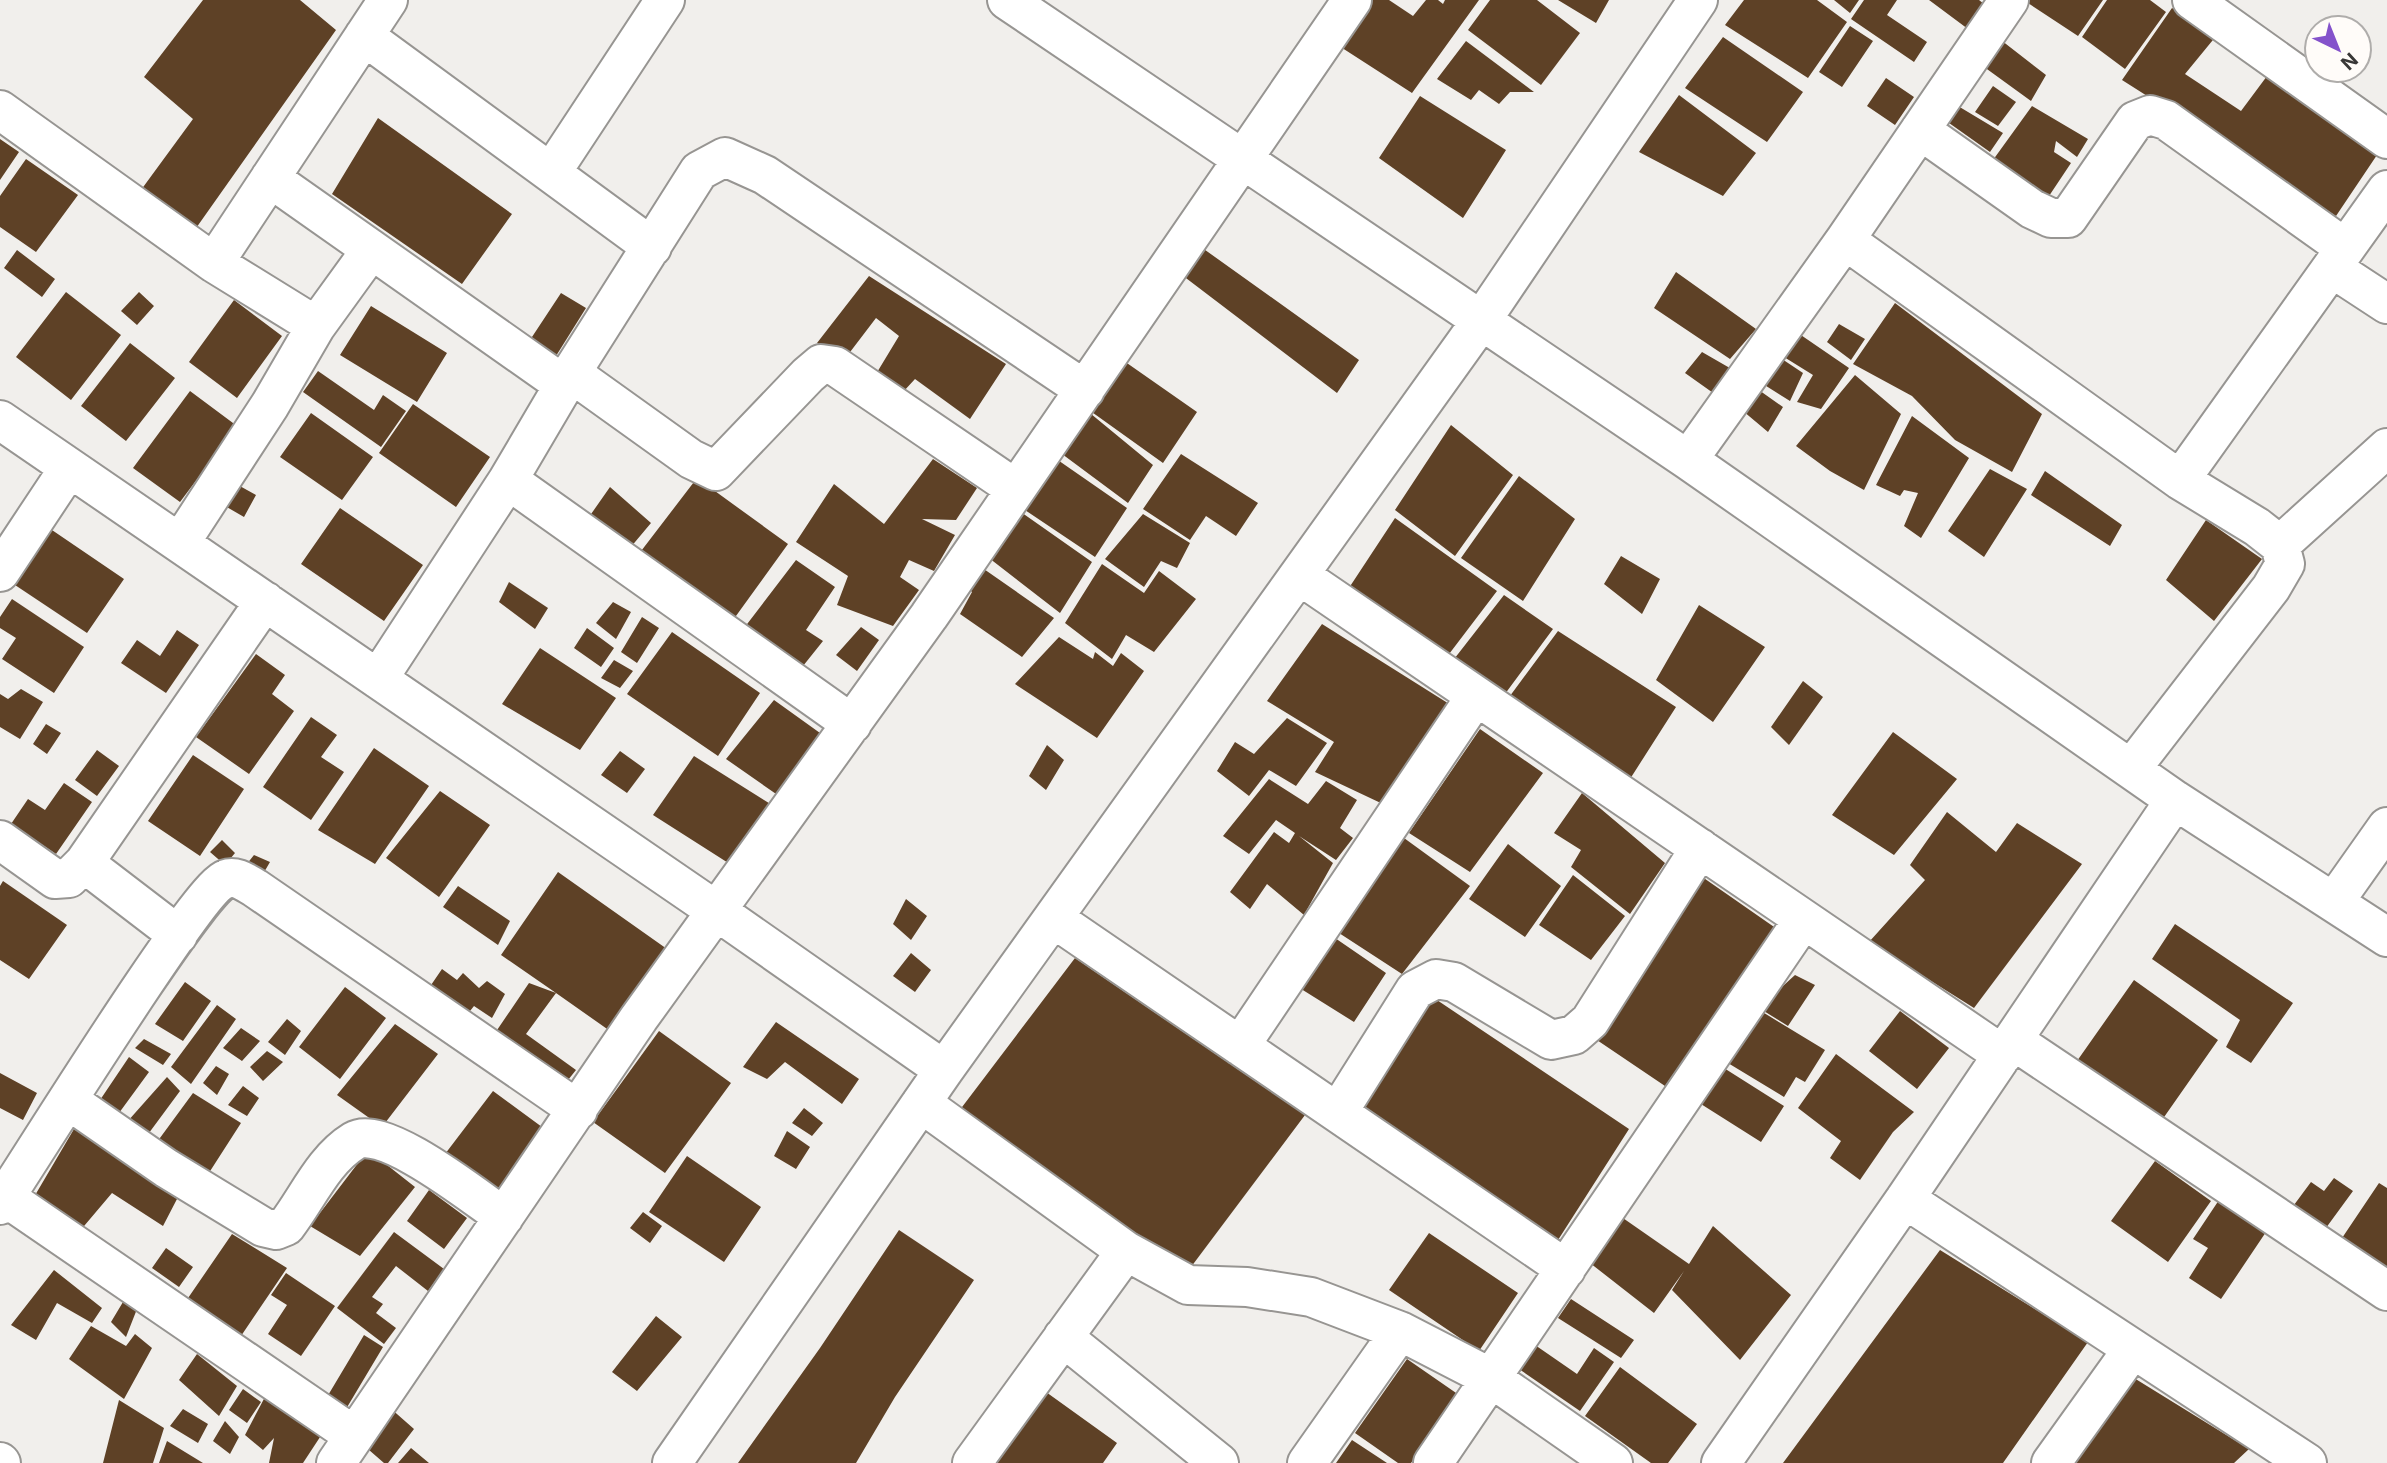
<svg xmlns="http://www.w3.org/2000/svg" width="2387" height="1463" viewBox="0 0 2387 1463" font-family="Inter,sans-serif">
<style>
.building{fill:#5e4126}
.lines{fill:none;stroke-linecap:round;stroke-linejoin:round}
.minor-casing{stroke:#979592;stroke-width:42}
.minor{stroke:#fff;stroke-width:38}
</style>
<rect width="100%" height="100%" fill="#f1efec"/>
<path class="building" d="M203 0H300L336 30 194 231 141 190 193 119 144 77Z
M1367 0H1389L1413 16 1426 0H1438L1443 4 1445 0H1479L1412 93 1336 44Z
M1490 0H1537L1580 33 1541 85 1468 30Z
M1558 0H1609L1596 23Z
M1744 0H1817L1847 22 1808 78 1725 25Z
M1834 0H1859L1850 13Z
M1864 0H1897L1887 15 1927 42 1914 62 1851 19Z
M1929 0H1979L1984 4 1968 29Z
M2030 0H2103L2078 36 2028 3Z
M2107 0H2150L2166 12 2125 69 2082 37Z
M2172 8 2217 35 2185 74 2241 111 2270 72 2381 149 2336 216 2122 80Z
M1850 26 1873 41 1842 87 1819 72Z
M1723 37 1803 92 1767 142 1685 88Z
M1997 37 2046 75 2031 101 1980 64Z
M1466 41 1534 92H1510L1499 104 1479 90 1471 100 1437 79Z
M1886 78 1914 97 1895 125 1867 106Z
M1993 86 2016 102 1998 126 1975 112Z
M1679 95 1756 153 1723 196 1639 152Z
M1420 96 1506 150 1463 218 1379 158Z
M1953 103 2003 133 1990 152 1942 118Z
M2032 106 2088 139 2077 157 2056 141 2054 152 2071 163 2049 196 1993 160Z
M378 118 512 214 462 284 332 194Z
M0 139 19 152 0 180Z
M26 159 78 195 36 252 0 227V196Z
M1194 242 1359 360 1337 393 1178 272Z
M17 250 55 279 42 297 4 268Z
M1676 272 1756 329 1730 359 1654 308Z
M869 276 1006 364 970 419 915 379 903 392 876 374 899 336 876 318 844 360 817 343Z
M66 292 121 335 71 400 16 357Z
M139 292 154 306 137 325 121 311Z
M561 293 586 308 556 356 530 340Z
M234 300 282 336 237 398 189 362Z
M1895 303 2042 414 2012 472 1955 440 1912 396 1853 364Z
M371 306 447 353 417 402 340 355Z
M1839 324 1865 339 1851 360 1827 342Z
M1795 331 1849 368 1821 409 1797 402 1813 375 1784 357Z
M130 343 175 378 126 441 81 406Z
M1702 352 1735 371 1716 395 1685 373Z
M1779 357 1803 373 1790 401 1763 384Z
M1124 361 1197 412 1163 463 1089 410Z
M318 371 374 410 383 395 406 411 381 447 303 392Z
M1855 375 1901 414 1864 490 1830 471 1796 446Z
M1756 388 1783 407 1768 432 1743 411Z
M190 391 237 426 180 502 133 468Z
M413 404 490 457 456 507 379 453Z
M1085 409 1153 465 1128 503 1058 451Z
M311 413 373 457 342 500 280 457Z
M1912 416 1969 458 1921 538 1904 526 1918 493 1904 490 1900 496 1876 485Z
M1451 425 1513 475 1455 556 1395 510Z
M1181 454 1258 503 1236 536 1206 516 1190 540 1143 509Z
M1052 456 1127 508 1095 557 1019 506Z
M933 459 977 488 956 520 922 519 955 535 934 571 909 560 900 577 919 590 893 626 837 605 848 576 796 542 834 484 884 524Z
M1990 469 2027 489 1984 557 1948 531Z
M2045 471 2122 525 2110 546 2031 495Z
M1519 476 1575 519 1523 601 1461 558Z
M697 478 788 544 728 627 635 559Z
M238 485 256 495 244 517 225 506Z
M610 487 651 523 630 548 589 517Z
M340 508 423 565 384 621 301 564Z
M1018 510 1092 562 1060 613 989 558Z
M1143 514 1190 543 1177 568 1161 561 1144 587 1105 559Z
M1395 518 1497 591 1443 662 1343 597Z
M2206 520 2262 559 2214 621 2166 580Z
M49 528 124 579 87 633 12 583Z
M1621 556 1660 579 1642 614 1604 584Z
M796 560 835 587 806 630 823 641 799 671 741 632Z
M1102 564 1144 593 1159 571 1196 599 1154 652 1126 635 1112 659 1065 623Z
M981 567 1054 618 1022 657 960 614 972 592 965 585Z
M509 582 548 608 535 629 499 602Z
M1504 595 1553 629 1502 698 1451 663Z
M12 599 84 647 54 693 2 659 16 638 0 628V617Z
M613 602 631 612 616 639 596 623Z
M1699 605 1765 647 1713 722 1656 680Z
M642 617 659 628 637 663 621 652Z
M1322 624 1454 707 1385 805 1315 772 1334 742 1267 701Z
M861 627 879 640 857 671 836 655Z
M587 628 614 648 601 667 574 648Z
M177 630 199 645 166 693 121 663 137 640 160 656Z
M1558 631 1676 707 1630 779 1507 700Z
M672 632 760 693 718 756 627 694Z
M1059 637 1093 659 1095 652 1113 666 1121 653 1144 671 1097 738 1015 684Z
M540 648 616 698 580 750 502 704Z
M256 654 285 675 272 694 294 711 249 774 196 737Z
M614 660 633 671 620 688 601 678Z
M1803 681 1823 697 1789 745 1771 727Z
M21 689 43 702 20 739 0 727V694L8 699Z
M774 700 820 733 779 796 726 759Z
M311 717 337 735 321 757 344 772 311 820 263 787Z
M1287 718 1327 743 1296 786 1269 770 1249 796 1217 771 1235 742 1254 754Z
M46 724 61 733 47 754 33 744Z
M1480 729 1543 773 1470 872 1409 833Z
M1893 732 1957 779 1894 855 1832 815Z
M1047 745 1064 760 1046 790 1029 776Z
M374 748 429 786 375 864 318 830Z
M97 750 119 766 97 796 75 780Z
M620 751 645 769 627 793 601 775Z
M193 755 244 789 200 856 148 821Z
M694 756 772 805 733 866 653 815Z
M1269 779 1308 804 1326 781 1357 800 1340 828 1353 838 1336 860 1299 836 1333 863 1304 915 1267 884 1250 909 1230 892 1274 832 1289 843 1295 833 1276 820 1249 854 1223 836Z
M64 783 92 802 56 854 11 824 28 799 45 810Z
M440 791 490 825 439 897 386 858Z
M1582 793 1665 863 1630 914 1571 867 1581 850 1554 833Z
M1947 812 1996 852 2017 823 2082 864 1974 1008 1869 942 1925 880 1910 865Z
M1404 838 1470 886 1402 974 1339 933Z
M222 840 235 853 225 865 210 852Z
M1508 844 1561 886 1525 937 1469 899Z
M254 855 270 862 263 874 246 865Z
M558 872 667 949 610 1031 556 993 526 1034 576 1070 564 1085 493 1036 529 983 556 993 501 955Z
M1698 874 1777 929 1665 1086 1588 1034Z
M1573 875 1625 916 1591 960 1539 925Z
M3 881 67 925 29 979 0 960V886Z
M458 886 510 921 498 945 443 907Z
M906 899 927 916 911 940 893 924Z
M2175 924 2293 1003 2251 1063 2226 1047 2240 1020 2152 959Z
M1335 938 1386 973 1354 1022 1298 987Z
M911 953 931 970 915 992 893 976Z
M1075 958 1305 1115 1188 1271 956 1115Z
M442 969 457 980 463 973 479 988 487 981 505 994 492 1018 474 1006 466 1016 429 988Z
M1795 975 1815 985 1788 1026 1759 1008Z
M2134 980 2218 1040 2162 1120 2077 1061Z
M185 982 211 1001 183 1041 155 1024Z
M345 987 386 1018 340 1079 299 1047Z
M1428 994 1629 1129 1558 1240 1355 1109Z
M217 1005 236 1019 191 1084 171 1067Z
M1751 1005 1825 1050 1805 1082 1796 1077 1784 1097 1718 1057Z
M1900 1011 1949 1048 1917 1089 1869 1051Z
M287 1019 301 1031 285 1055 268 1042Z
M776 1022 859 1079 842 1104 785 1062 767 1079 743 1067Z
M395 1024 438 1054 382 1127 337 1095Z
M241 1028 260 1041 242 1061 223 1048Z
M659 1031 731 1083 665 1173 593 1122Z
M144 1039 171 1054 163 1065 135 1048Z
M267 1051 283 1062 263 1081 250 1067Z
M1836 1054 1914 1112 1893 1132 1860 1180 1830 1158 1841 1141 1798 1108Z
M129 1057 149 1072 119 1113 98 1103Z
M1716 1063 1784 1106 1761 1142 1693 1099Z
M216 1066 229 1074 217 1095 203 1083Z
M0 1073 37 1093 23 1120 0 1108Z
M167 1077 180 1091 146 1137 127 1122Z
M243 1086 259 1098 247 1116 228 1105Z
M493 1091 542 1127 498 1194 442 1158Z
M193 1093 241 1123 205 1179 157 1142Z
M804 1108 823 1123 812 1136 792 1123Z
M74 1129 177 1199 163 1226 112 1193 79 1232 34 1197Z
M787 1131 810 1147 796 1169 774 1156Z
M368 1150 415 1187 360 1256 310 1226Z
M687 1156 761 1207 724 1262 649 1212Z
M2155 1161 2211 1201 2168 1262 2111 1221Z
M2334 1178 2353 1191 2323 1232 2291 1209 2311 1182 2324 1191Z
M2379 1183 2387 1188V1277L2338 1244Z
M429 1190 467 1218 444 1249 407 1221Z
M2219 1200 2266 1232 2221 1299 2189 1278 2208 1248 2193 1239Z
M643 1212 662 1226 650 1243 630 1228Z
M1620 1216 1689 1264 1713 1226 1791 1295 1740 1360 1672 1290 1684 1271 1654 1313 1590 1263Z
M899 1230 974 1280 895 1397 856 1463H738L820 1348Z
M394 1232 444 1269 428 1291 396 1266 372 1297 383 1304 376 1313 396 1328 384 1344 337 1308Z
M1429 1233 1518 1293 1479 1351 1389 1290Z
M232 1234 287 1268 241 1336 186 1301Z
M166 1248 193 1267 179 1287 152 1268Z
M1940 1250 2088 1342 2003 1463H1783Z
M54 1270 102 1308 92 1323 57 1303 36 1340 11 1325Z
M286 1273 335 1306 301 1356 268 1334 287 1305 271 1295Z
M1571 1299 1634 1340 1621 1358 1558 1318Z
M123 1302 137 1309 126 1337 111 1322Z
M656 1316 682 1337 637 1391 612 1372Z
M91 1326 126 1346 135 1334 152 1348 124 1399 69 1359Z
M364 1335 383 1347 346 1409 327 1397Z
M1535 1345 1577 1374 1594 1348 1614 1362 1580 1411 1519 1369Z
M197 1354 237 1386 219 1416 179 1380Z
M1407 1359 1459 1395 1411 1463H1398L1355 1433Z
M1620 1367 1697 1424 1668 1463H1651L1585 1416Z
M2134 1378 2249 1449 2234 1463H2072Z
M243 1389 261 1402 247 1423 229 1410Z
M1046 1392 1117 1443 1103 1463H994Z
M266 1395 324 1431 303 1463H269L274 1438 263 1450 245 1435Z
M119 1400 164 1428 153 1463H103Z
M389 1407 414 1429 388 1463H384L361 1443Z
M183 1409 208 1424 198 1443 170 1426Z
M225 1421 239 1437 230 1454 213 1441Z
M1352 1440 1387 1463H1336Z
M167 1441 203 1463H159Z
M411 1448 429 1463H398Z"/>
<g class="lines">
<defs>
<path id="minor" d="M1007 0 1688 460 2175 800 2387 937
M2192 0 2387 139
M364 36 652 247
M0 110 214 263 316 326 270 405 180 543
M1920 130 2032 209 2051 218H2068L2135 121 2150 115 2166 120 2345 248
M551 173 665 0
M270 178 564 385
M1845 240 2180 480 2257 527 2280 545 2285 564 2271 588 2131 769
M214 263 388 0
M2332 268 2387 304
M316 326 371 250
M571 373 691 459 716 471 808 375 821 364 835 366 1016 489
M0 420 718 912 944 1070
M1688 460 1845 240 2009 0
M508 480 852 724
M2180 480 2387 190
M2280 545 2387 448
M0 572 69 468
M1299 575 2003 1055
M378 679 508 480 571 373 699 171 725 157 765 175 1085 390
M0 840 55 879 69 878 84 863 265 601
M84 863 178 935
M2334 902 2387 827
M1053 918 1566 1269
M2014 1041 2387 1291
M1240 1046 1476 696
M68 1100 166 1168 263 1227 276 1230 286 1226C307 1199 323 1160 354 1141 383 1123 476 1198 504 1217
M921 1103 1126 1251 1188 1285 1247 1287 1311 1297 1400 1331 1491 1378 1613 1463
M1338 1112 1415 990 1436 979 1454 982 1551 1040 1574 1035 1590 1021 1700 848
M5 1197 353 1435
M1905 1199 2307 1463
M0 1205C29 1162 198 888 226 879 236 875 246 883 255 888L578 1110
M1063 1337 1219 1463
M0 1462 1 1463
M336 1463 639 1018 929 616 1352 0
M672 1463 944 1070 1481 321 1698 0
M972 1463 1126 1251
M1307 1463 1400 1331
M1433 1463 1803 920
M1721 1463 1905 1199 2175 800
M2051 1463 2132 1350"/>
</defs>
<use href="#minor" class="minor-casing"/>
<use href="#minor" class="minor"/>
</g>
<g transform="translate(2338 49) rotate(137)"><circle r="33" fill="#fffcf9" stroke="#afadab" stroke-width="2"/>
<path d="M0-5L12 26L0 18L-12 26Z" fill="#8452cb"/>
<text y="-10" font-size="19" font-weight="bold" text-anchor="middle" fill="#383736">N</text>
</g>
</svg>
